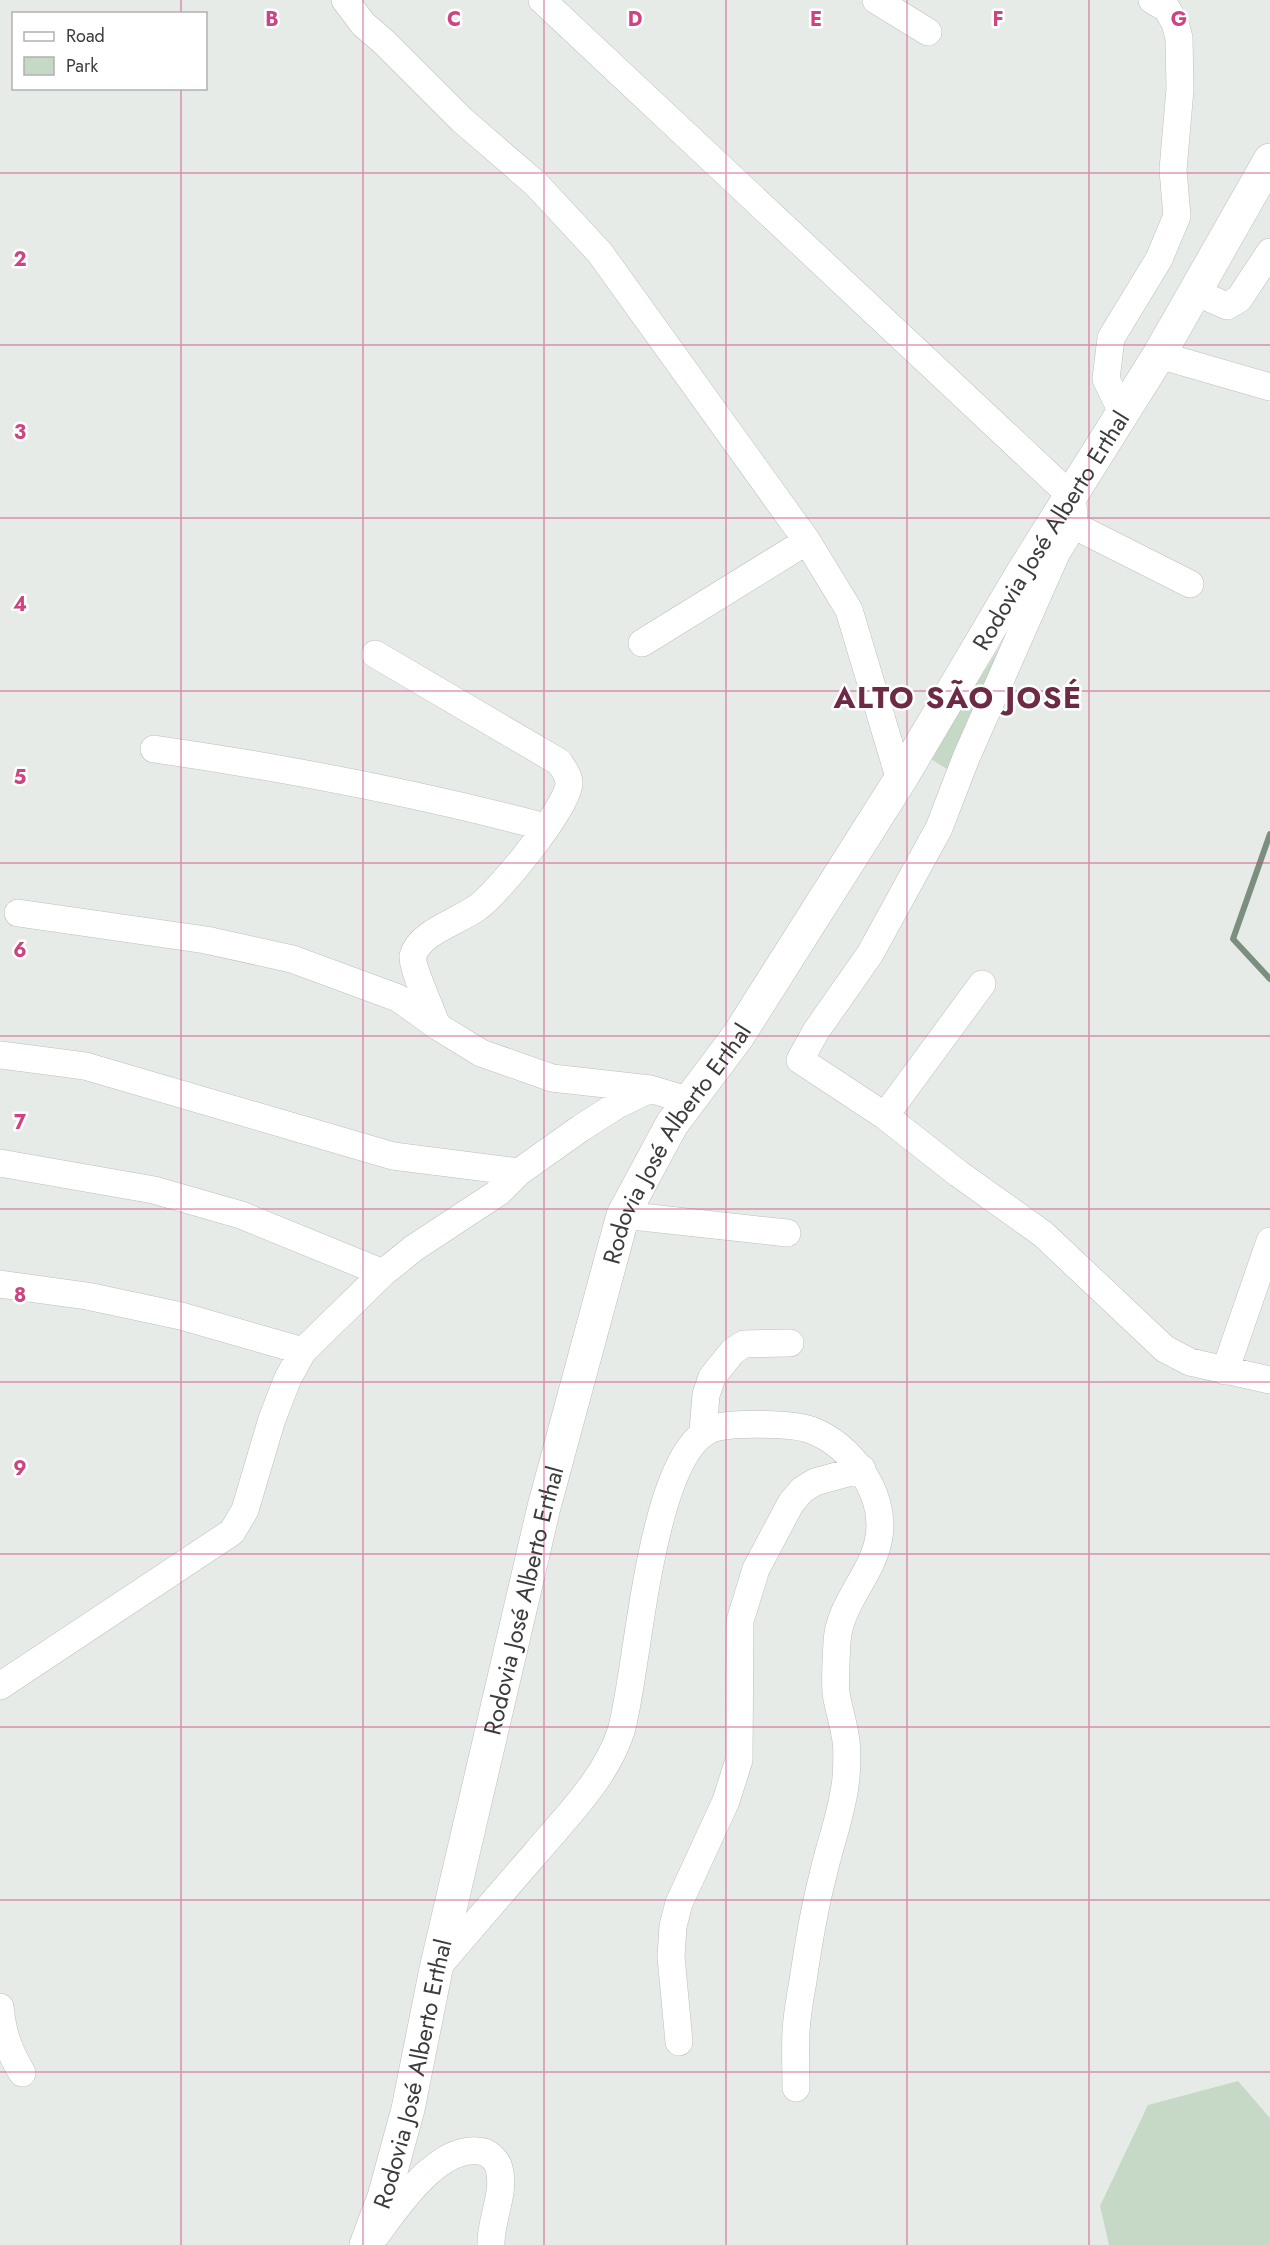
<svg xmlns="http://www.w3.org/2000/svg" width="1270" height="2245" viewBox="0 0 1270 2245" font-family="Jost,sans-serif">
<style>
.green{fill:#c6d9c7}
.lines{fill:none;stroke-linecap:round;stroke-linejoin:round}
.stream{stroke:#7c8f7e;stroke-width:6}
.minor-casing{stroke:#bbbfbb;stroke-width:28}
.major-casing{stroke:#bbbfbb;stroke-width:34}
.minor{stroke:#fff;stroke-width:27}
.major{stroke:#fff;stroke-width:33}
.grid{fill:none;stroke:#cd4480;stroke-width:1.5;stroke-opacity:0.55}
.labels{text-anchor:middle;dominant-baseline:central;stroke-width:5;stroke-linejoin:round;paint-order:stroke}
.street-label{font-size:24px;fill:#3b3d3b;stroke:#fff}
.district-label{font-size:30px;font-weight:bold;letter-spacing:1.5px;fill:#6c2a45;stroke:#fff}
.grid-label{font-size:20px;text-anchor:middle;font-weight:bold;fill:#cd4480;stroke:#fff;stroke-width:5;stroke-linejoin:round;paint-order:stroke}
</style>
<rect width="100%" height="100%" fill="#e7ebe7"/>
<path class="green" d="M1031 598 952 772 929 758Z
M1238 2081 1270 2118V2245H1109L1100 2206 1148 2105Z"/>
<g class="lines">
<path class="stream" d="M1270 834 1233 939 1270 979"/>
<defs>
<path id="minor" d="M345 0 363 24 384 42 462 120 536 184 600 253 807 541 849 610 900 780
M542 0 1070 495C1080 521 1069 532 1056 554L966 758 939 828 870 954 816 1031 800 1060 885 1116 959 1174 1043 1234 1165 1349 1190 1362 1270 1380
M876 0 928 32
M1195 292 1227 306 1239 299 1270 252
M1159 355 1270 387
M1122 412 1106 379 1111 338 1159 259 1177 216 1173 170 1180 89 1179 38 1175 23 1167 9 1152 0
M1073 525 1190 584
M642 643 807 541
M375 654 559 762C563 768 568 774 569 782 571 804 498 893 478 907 460 921 419 932 413 956 411 966 433 1014 437 1026
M154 749C286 768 416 793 545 827
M18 913 206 940 292 959 398 998 437 1026 481 1053 552 1078 650 1089
M0 1055 85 1066 393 1156 519 1172
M885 1116 982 984
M0 1163 154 1190 241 1215 383 1273
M623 1215 787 1233
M0 1284 87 1296 181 1316 303 1351
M1225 1371 1270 1241
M703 1432 706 1395 712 1377 733 1351 744 1344 790 1343
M0 1686 232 1532 245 1510 272 1419 288 1378 303 1351 383 1273 414 1248 499 1192 519 1172 581 1128 617 1105 650 1089 690 1101
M437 1968C469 1930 502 1892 535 1854 566 1817 606 1778 621 1731 639 1672 649 1441 718 1427 737 1423 793 1423 811 1430 851 1445 886 1493 879 1537 873 1575 839 1603 837 1642 836 1659 835 1677 836 1693 838 1707 843 1721 845 1735 848 1748 847 1764 846 1778 843 1811 830 1843 823 1875 814 1910 808 1946 803 1981 800 1997 797 2014 796 2031 795 2050 796 2069 796 2088
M0 2007C3 2034 8 2049 22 2073
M679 2042 671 1957 673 1926 679 1903 726 1801 739 1760 740 1621 756 1569 791 1503 802 1490 815 1482 862 1469
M377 2234C399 2204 441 2141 484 2152 490 2154 498 2162 499 2168 506 2193 490 2220 491 2245"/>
<g id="major">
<path id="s1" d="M366 2245 384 2197 408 2109 436 1969 544 1507 623 1215 672 1124 738 1036 900 780 1023 572 1159 355 1270 160"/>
</g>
</defs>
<use href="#minor" class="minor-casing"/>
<use href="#major" class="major-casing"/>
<use href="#minor" class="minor"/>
<use href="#major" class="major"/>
</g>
<path class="grid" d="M181 0V14M363 0V2245M544 0V2245M726 0V2245M907 0V2245M1089 0V2245M181 88V2245M0 173H1270M0 345H1270M0 518H1270M0 691H1270M0 863H1270M0 1036H1270M0 1209H1270M0 1382H1270M0 1554H1270M0 1727H1270M0 1900H1270M0 2072H1270"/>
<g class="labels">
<g class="street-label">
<text stroke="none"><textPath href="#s1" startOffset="1870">Rodovia José Alberto Erthal</textPath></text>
<text stroke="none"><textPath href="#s1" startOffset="1150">Rodovia José Alberto Erthal</textPath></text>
<text stroke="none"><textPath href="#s1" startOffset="664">Rodovia José Alberto Erthal</textPath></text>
<text stroke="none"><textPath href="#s1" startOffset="178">Rodovia José Alberto Erthal</textPath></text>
</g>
<g class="district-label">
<text x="958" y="697">ALTO SÃO JOSÉ</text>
</g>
</g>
<g class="grid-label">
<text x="272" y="26">B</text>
<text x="454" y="26">C</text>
<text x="635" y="26">D</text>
<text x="816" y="26">E</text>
<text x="998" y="26">F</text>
<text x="1179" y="26">G</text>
<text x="20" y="266">2</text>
<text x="20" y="439">3</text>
<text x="20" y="611">4</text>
<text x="20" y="784">5</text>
<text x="20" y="957">6</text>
<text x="20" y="1129">7</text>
<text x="20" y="1302">8</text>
<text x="20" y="1475">9</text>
</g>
<rect x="12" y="12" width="195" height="78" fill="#ffffff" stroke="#b1b1b1" stroke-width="1.5"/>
<rect x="24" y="32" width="30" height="9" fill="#ffffff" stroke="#b1b1b1" stroke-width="1.5"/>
<text x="66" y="42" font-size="18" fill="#3b3d3b">Road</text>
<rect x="24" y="57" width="30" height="18" fill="#c6d9c7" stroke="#b1b1b1" stroke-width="1.5"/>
<text x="66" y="72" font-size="18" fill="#3b3d3b">Park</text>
</svg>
